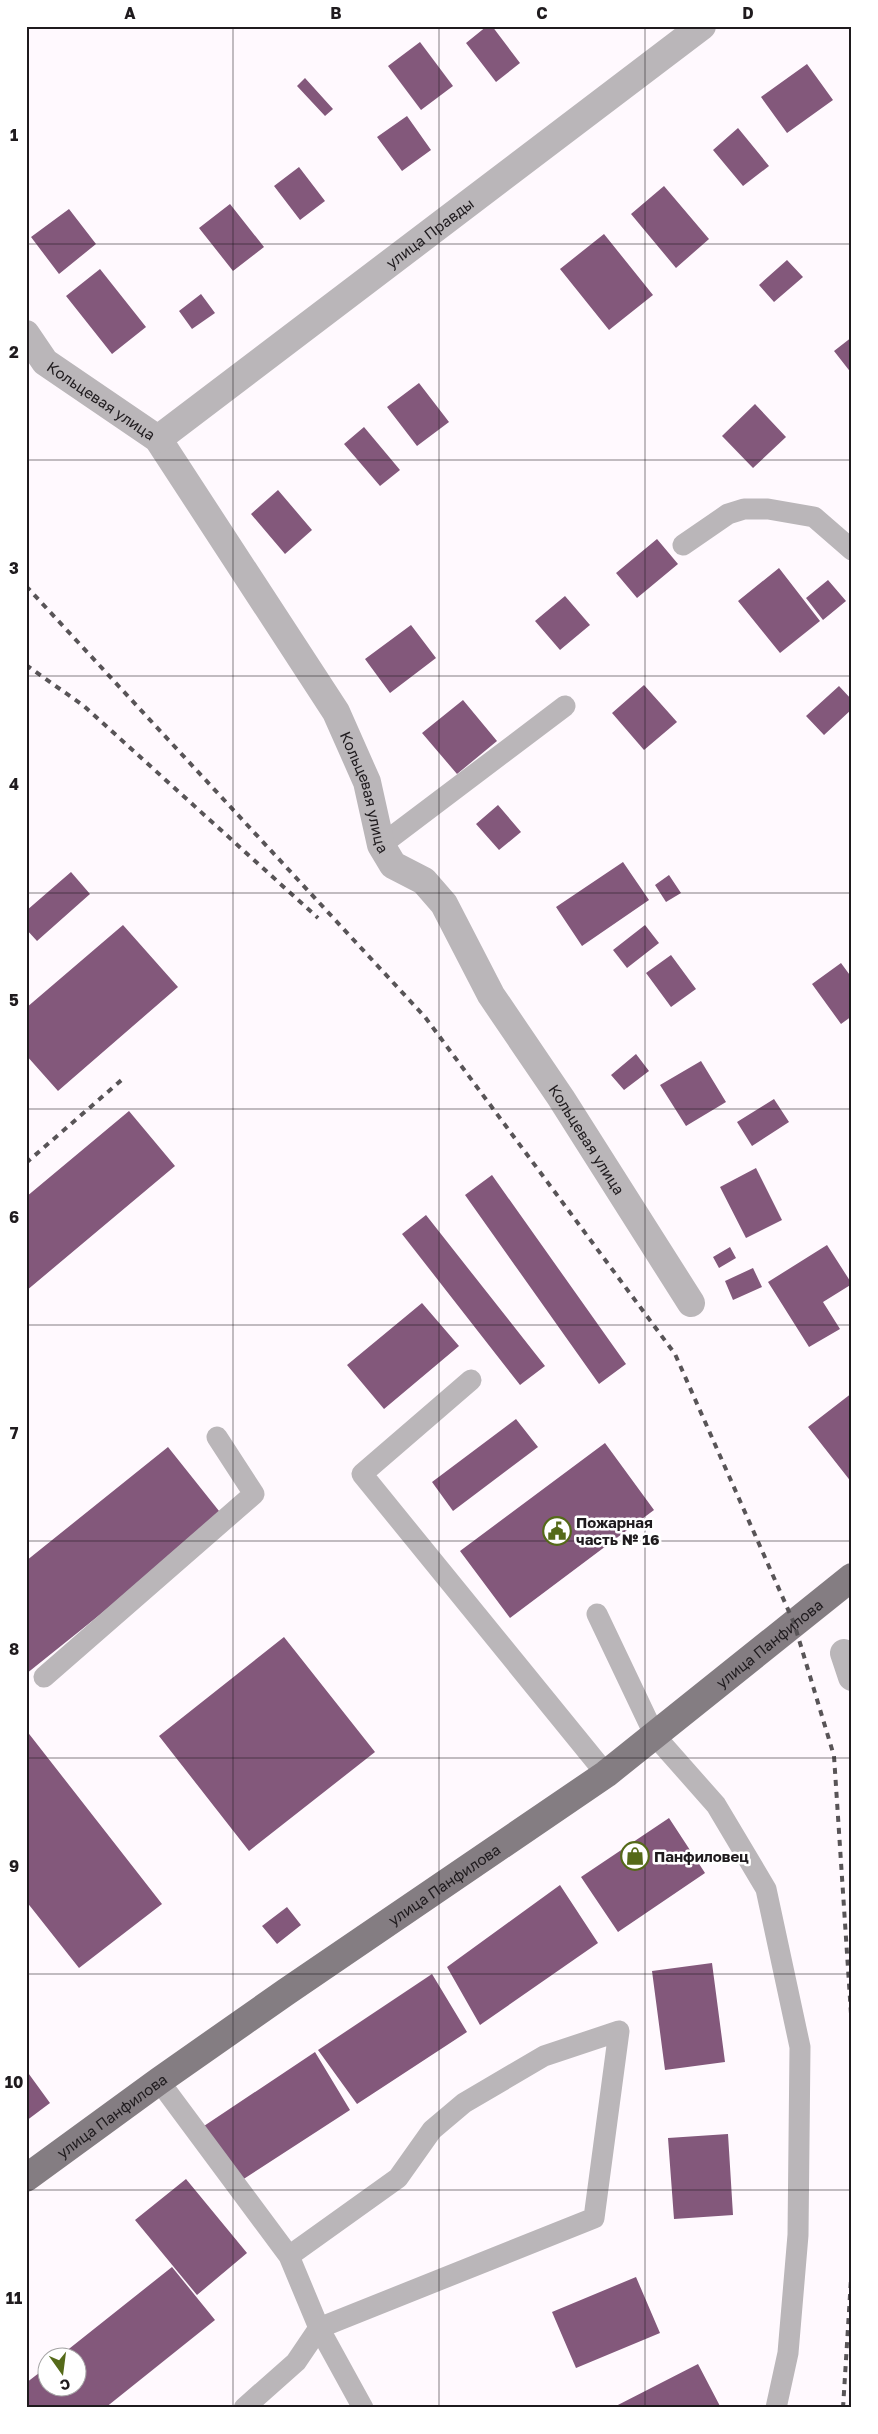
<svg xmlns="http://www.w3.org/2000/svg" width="878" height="2434" viewBox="0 0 878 2434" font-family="'Golos Text',sans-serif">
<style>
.building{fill:#83587b}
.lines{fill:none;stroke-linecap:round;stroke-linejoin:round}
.lane{stroke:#bab6b9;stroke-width:21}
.street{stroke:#bab6b9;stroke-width:28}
.primary{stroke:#847d82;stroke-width:28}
.rail{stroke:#585457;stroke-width:4;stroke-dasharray:6 6;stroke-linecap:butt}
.grid{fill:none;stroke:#1f1b1e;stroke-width:1;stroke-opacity:0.55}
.labels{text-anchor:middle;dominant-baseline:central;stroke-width:5;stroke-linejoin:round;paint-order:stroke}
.street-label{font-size:15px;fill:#1f1b1e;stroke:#fff}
.poi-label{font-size:15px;font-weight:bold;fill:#1f1b1e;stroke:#fff;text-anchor:start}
.neatline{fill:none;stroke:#1f1b1e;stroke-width:2}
.grid-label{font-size:16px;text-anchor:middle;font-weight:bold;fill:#1f1b1e}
</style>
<rect width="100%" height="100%" fill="#fff9fe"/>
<path class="building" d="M487 26H492L520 63 496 82 466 43Z
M420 42 453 86 421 110 388 66Z
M807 64 833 100 787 133 761 97Z
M305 78 333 109 325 116 297 86Z
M407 116 431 150 402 171 377 137Z
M738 128 769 166 743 186 713 150Z
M299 167 325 201 300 220 274 186Z
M664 186 709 239 676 268 631 214Z
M230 204 264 247 233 271 199 228Z
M69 209 96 244 59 274 31 237Z
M604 234 653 295 609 330 560 269Z
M787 260 803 277 774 302 759 285Z
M100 269 146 327 112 354 66 296Z
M201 294 215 313 192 329 179 311Z
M852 337V374L834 351Z
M419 383 449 422 417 446 387 407Z
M755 404 786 437 753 468 722 436Z
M364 427 400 470 380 486 344 444Z
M278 490 312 530 285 554 251 514Z
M657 539 678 564 637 598 616 573Z
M779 568 820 621 780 653 738 601Z
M828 580 846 601 823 620 806 598Z
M565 596 590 625 560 650 535 621Z
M411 625 436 658 390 693 365 659Z
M644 685 677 722 644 750 612 713Z
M839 686 852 700V709L824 735 806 716Z
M463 700 497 741 457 774 422 733Z
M498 805 521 832 499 850 476 824Z
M623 862 649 900 582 946 556 907Z
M71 872 90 894 37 941 26 929V911Z
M669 875 681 893 666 902 655 885Z
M123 925 178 987 58 1091 26 1055V1008Z
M645 925 659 943 627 968 613 950Z
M671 955 696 989 671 1007 646 973Z
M841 963 852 978V1016L841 1024 812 984Z
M636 1054 649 1071 624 1090 611 1075Z
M701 1061 726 1102 686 1126 660 1085Z
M774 1099 789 1122 752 1146 737 1122Z
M129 1111 175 1166 26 1291V1197Z
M756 1168 782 1220 746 1238 720 1187Z
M492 1175 626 1364 599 1384 465 1195Z
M426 1215 545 1366 520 1385 402 1234Z
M827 1245 852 1284 823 1302 840 1329 809 1347 768 1282Z
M730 1247 736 1258 719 1268 713 1257Z
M753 1268 762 1287 733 1300 725 1281Z
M422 1303 459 1346 384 1409 347 1365Z
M852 1393V1483L808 1427Z
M516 1419 538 1447 453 1511 432 1482Z
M605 1443 654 1510 510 1618 460 1551Z
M168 1447 223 1516 26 1674V1561Z
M284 1637 375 1752 249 1851 159 1736Z
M26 1730 162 1904 79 1968 26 1901Z
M669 1818 705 1873 618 1932 581 1877Z
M560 1885 598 1943 480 2025 447 1967Z
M287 1907 301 1925 277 1944 262 1926Z
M712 1963 725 2062 665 2070 652 1971Z
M432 1974 467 2032 357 2104 318 2050Z
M315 2052 350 2110 239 2182 201 2128Z
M26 2070 50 2103 26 2121Z
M728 2134 733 2215 674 2219 668 2138Z
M186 2179 247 2253 197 2295 135 2220Z
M172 2267 215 2320 105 2408H26V2383L48 2366V2386H78V2356H60Z
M636 2277 660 2333 576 2368 552 2312Z
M698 2364 721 2408H612Z"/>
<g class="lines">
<path class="lane" d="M683 545 728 514 744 509H768L814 517 852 550
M381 845 565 706
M471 1380 362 1474 606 1774
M597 1614 655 1736 716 1805 766 1889 800 2047 798 2235 788 2353 776 2408
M44 1677 254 1494 217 1437
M159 2081 289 2256 319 2328 363 2408
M244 2408 296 2362 319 2328 594 2218 619 2031 544 2056 464 2103 432 2130 398 2178 289 2256"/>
<g class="street">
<path id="s1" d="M26 334 45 362 158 439 336 712 367 782 381 845 393 865 424 881 444 904 491 995 561 1098 691 1303"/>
<path id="s2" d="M158 439 702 26"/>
<path d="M844 1653 852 1677"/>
</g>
<path class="primary" id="s3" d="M26 2178 159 2081 286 1992 606 1774 852 1577"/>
<path class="rail" d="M26 586 425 1017 675 1354 794 1623 834 1756 852 2029
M26 665 84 706 318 918
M26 1163 125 1077
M843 2408 852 2263"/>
</g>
<path class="grid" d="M233 26V2408M439 26V2408M645 26V2408M26 244H852M26 460H852M26 676H852M26 893H852M26 1109H852M26 1325H852M26 1541H852M26 1758H852M26 1974H852M26 2190H852"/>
<defs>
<symbol id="civic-ring" viewBox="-11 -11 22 22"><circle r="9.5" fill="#fff" stroke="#556a19" stroke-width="1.5"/><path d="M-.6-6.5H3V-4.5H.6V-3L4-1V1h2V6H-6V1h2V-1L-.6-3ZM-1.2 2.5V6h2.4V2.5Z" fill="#556a19"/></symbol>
<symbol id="shop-ring" viewBox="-11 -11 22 22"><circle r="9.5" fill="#fff" stroke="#556a19" stroke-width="1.5"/><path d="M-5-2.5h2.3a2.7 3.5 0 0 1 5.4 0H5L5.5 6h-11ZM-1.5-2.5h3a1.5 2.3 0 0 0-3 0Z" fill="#556a19"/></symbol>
</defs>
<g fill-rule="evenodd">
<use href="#civic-ring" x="541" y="1515" width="32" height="32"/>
<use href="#shop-ring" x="619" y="1840" width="32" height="32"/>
</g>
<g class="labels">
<g class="street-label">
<text stroke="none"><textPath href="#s2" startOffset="341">улица Правды</textPath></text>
<text stroke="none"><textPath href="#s1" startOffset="102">Кольцевая улица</textPath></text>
<text stroke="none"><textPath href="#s1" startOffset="582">Кольцевая улица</textPath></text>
<text stroke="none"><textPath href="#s1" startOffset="1002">Кольцевая улица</textPath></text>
<text stroke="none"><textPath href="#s3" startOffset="916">улица Панфилова</textPath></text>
<text stroke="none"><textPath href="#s3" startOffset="511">улица Панфилова</textPath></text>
<text stroke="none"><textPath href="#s3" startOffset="106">улица Панфилова</textPath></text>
</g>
<g class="poi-label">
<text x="576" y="1522">Пожарная<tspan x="576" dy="17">часть № 16</tspan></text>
<text x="654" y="1856">Панфиловец</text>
</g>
</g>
<rect width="878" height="2434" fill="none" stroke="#ffffff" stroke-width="55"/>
<g transform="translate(62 2372) rotate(166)"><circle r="24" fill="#ffffff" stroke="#a5a4a5"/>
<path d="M0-4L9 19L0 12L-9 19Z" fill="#556a19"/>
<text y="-8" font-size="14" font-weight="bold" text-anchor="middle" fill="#1f1b1e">С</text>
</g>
<rect x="28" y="28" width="822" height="2378" class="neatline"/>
<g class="grid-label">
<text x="130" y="19">A</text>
<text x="336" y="19">B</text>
<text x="542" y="19">C</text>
<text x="748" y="19">D</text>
<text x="14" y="141">1</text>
<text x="14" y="358">2</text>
<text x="14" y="574">3</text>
<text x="14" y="790">4</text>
<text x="14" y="1006">5</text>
<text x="14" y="1223">6</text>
<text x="14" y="1439">7</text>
<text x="14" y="1655">8</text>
<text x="14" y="1872">9</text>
<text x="14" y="2088">10</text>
<text x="14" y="2304">11</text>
</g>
</svg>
